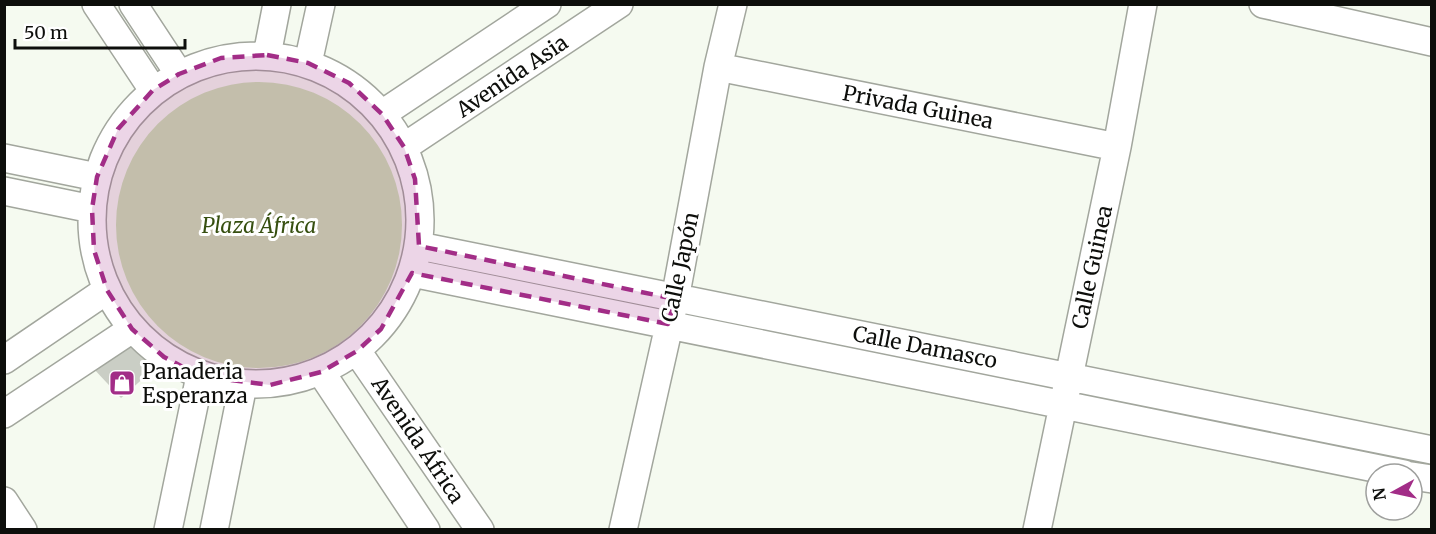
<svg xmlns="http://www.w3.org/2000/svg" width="1436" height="534" viewBox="0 0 1436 534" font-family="Merriweather,serif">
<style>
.green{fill:#cce3b5}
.building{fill:#cacec5}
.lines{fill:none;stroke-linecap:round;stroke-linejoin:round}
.minor-casing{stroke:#a2a69d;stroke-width:30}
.minor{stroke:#fff;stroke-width:27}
.marked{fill:#a22d87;fill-opacity:0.2;stroke:#a22d87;stroke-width:4.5;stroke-dasharray:12 8;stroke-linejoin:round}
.labels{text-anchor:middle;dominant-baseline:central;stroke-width:6;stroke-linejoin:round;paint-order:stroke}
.street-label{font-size:21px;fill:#0d0e0b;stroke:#fff}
.park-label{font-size:21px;font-style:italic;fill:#364f10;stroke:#fff}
.poi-label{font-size:21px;fill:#0d0e0b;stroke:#fff;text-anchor:start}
</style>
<rect width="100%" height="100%" fill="#f5faf0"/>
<path class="green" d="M116 225a143 143 0 1 1 286 0a143 143 0 1 1-286 0Z"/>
<path class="building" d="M127 340 155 368 121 398 93 368Z"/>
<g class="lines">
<defs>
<path id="minor" d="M96 4 153 90
M133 4 179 74
M1263 4 1432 42
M267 55 277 4
M92 220a164 164 0 1 1 328 0a164 164 0 1 1-328 0Z
M308 63 321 4
M718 67 1117 147
M382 114 547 4
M404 147 619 4
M4 158 97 177
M4 191 92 209
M419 246 1432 450
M412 273 1404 474
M357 351 480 530
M4 360 107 290
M321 372 426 530
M4 414 132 329
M1412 476 1432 479
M4 501 23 530
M168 530 200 376
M214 530 243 385
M623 530 675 299 718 67 733 4
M1037 530 1117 147 1143 4"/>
</defs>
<use href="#minor" class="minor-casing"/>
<use href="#minor" class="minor"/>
</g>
<path class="marked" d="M267 55 308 63 349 83 382 114 404 147 415 179 419 246 675 299 668 324 412 273 381 329 357 351 321 372 270 385 200 376 164 357 132 329 107 290 94 250 92 209 97 177 118 129 153 90 179 74 221 58Z"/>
<defs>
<symbol id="shop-square" viewBox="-11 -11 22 22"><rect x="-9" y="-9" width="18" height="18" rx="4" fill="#a22d87" stroke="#fff"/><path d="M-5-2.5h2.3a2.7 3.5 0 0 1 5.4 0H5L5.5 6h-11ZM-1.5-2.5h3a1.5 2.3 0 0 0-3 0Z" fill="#fff"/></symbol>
</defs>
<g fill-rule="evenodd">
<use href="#shop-square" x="107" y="368" width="30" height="30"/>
</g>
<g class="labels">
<g class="street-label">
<text transform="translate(512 76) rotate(-34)">Avenida Asia</text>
<text transform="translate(918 107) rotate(11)">Privada Guinea</text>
<text transform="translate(680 267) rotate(-78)">Calle Japón</text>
<text transform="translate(1092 267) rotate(-78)">Calle Guinea</text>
<text transform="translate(925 347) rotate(11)">Calle Damasco</text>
<text transform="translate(418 440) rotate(56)">Avenida África</text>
</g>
<g class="park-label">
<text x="259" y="225">Plaza África</text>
</g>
<g class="poi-label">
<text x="142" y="371">Panaderia<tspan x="142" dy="24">Esperanza</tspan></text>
</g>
</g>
<rect width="1436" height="534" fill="none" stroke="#0d0e0b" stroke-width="12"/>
<g transform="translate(1394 492) rotate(262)"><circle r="28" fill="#ffffff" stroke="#9e9f9d" stroke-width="1.5"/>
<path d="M0-4.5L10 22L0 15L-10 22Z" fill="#a22d87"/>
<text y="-9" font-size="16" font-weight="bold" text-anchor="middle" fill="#0d0e0b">N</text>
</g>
<path d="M15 39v9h170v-9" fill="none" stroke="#0d0e0b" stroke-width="3"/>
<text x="24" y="39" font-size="18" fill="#0d0e0b" stroke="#ffffff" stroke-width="4.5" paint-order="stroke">50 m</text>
</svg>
